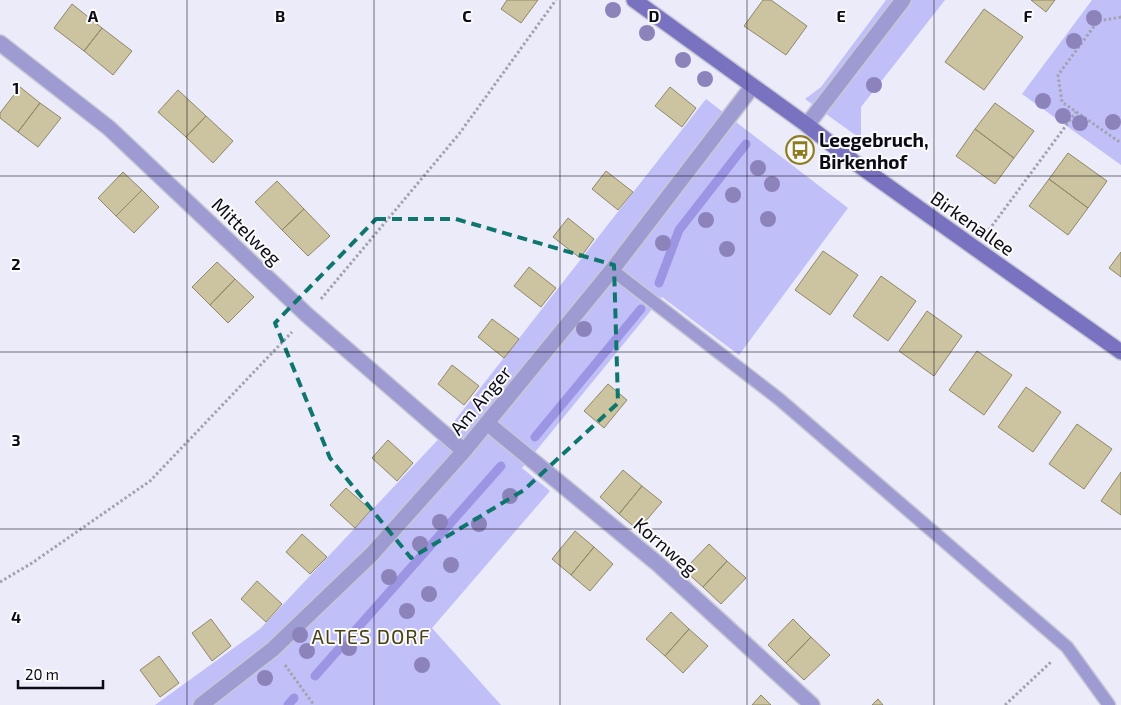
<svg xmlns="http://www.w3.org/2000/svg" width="1121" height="705" viewBox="0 0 1121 705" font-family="'Exo 2',sans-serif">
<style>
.grass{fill:#c1bff8}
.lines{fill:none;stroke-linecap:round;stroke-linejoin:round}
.stream{stroke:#9b95e3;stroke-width:9}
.building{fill:#ccc4a0;stroke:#8f8866}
.lane-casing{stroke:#c7c7d6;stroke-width:15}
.street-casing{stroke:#c7c7d6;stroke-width:18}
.secondary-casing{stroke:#c7c7d6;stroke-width:18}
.path{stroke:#a2a2b0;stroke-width:3;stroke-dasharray:2.5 2.5;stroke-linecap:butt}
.lane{stroke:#9d9bd1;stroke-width:12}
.street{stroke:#9d9bd1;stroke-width:15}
.secondary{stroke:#7872c0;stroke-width:15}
.tree{fill:#8d83bb}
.marked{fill:none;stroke:#0f766e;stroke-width:4;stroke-dasharray:10 6;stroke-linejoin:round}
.grid{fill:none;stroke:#0b0a16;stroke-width:1;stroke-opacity:0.55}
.labels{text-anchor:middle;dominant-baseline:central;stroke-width:4;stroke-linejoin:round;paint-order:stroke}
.poi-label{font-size:19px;font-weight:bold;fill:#0b0a16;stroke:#fafafa;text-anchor:start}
.street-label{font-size:19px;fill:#0b0a16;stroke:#fafafa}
.neighbourhood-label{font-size:20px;letter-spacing:1px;fill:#484017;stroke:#fafafa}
.grid-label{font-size:16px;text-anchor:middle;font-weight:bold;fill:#0b0a16;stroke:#fafafa;stroke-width:4;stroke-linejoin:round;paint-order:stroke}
</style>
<rect width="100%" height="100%" fill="#ebebfa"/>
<path class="grass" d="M886 0H945L861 107V139L805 99 821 87Z
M1092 0H1121V165L1022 94Z
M706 99 848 208 739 355 662 297 522 468 550 491 432 628 501 705H155L260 629 449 428Z"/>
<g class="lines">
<path class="stream" d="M659 283 679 230 746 144
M535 437 641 309
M315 676 501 466
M288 705 294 698"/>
</g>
<path class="building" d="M507 0H538L521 23 501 9Z
M763 0H771L807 26 786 55 744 26Z
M1031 0H1055L1046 12Z
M72 4 102 28 84 51 54 28Z
M984 9 1023 37 984 90 945 62Z
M102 28 132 51 113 75 84 51Z
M20 87 40 103 18 132 0 118V113Z
M670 87 696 108 682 127 655 106Z
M178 90 206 116 186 137 158 112Z
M40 103 61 118 38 147 18 132Z
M995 103 1034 131 1014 158 975 129Z
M206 116 233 141 213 163 186 137Z
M975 129 1014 158 995 184 956 156Z
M1068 153 1107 181 1088 208 1049 179Z
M606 171 633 192 618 210 592 189Z
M123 172 142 190 116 216 98 198Z
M1049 179 1088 208 1068 235 1029 206Z
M277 181 304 209 282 230 255 202Z
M142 190 159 207 134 233 116 216Z
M304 209 330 236 308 256 282 230Z
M568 218 594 239 580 258 553 237Z
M823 251 858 275 830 315 795 290Z
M1121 252V277L1109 268Z
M217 262 235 279 210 305 192 287Z
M529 267 556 288 541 307 514 286Z
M881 276 916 301 888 341 853 316Z
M235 279 254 297 228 323 210 305Z
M927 311 962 336 934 376 899 351Z
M492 319 519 339 504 358 478 337Z
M977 351 1012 375 984 415 949 390Z
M452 365 479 386 464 405 438 384Z
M608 384 627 400 604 428 584 411Z
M1026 387 1061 412 1033 452 998 427Z
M1077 424 1112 449 1084 489 1049 464Z
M388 440 413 463 397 481 372 458Z
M623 470 642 486 619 514 600 497Z
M1121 472V515L1101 501Z
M642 486 662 502 638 530 619 514Z
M346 488 371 510 355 528 330 505Z
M575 531 594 547 571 575 552 559Z
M302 534 327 557 310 574 286 552Z
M709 544 727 561 703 587 684 570Z
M594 547 613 564 590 591 571 575Z
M727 561 746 578 721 604 703 587Z
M257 581 282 604 266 622 241 599Z
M671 612 689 629 665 656 646 639Z
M211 619 231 646 212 661 192 633Z
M793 619 811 637 786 663 768 645Z
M689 629 708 646 683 673 665 656Z
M811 637 830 655 804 680 786 663Z
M159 656 179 683 160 697 140 670Z
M761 695 771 705H752Z
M878 699 883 705H872Z"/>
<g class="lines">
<defs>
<path id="lane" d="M612 270 779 399 1067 647 1109 705"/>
<path id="street" d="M0 43 109 128 307 315 464 451
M807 125 903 0
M487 423 658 564 812 705
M201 705 273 649 372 554 464 451 612 270 752 87"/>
<path id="secondary" d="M634 0 807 125 854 162 1121 352"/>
</defs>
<use href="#lane" class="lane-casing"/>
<use href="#street" class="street-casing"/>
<use href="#secondary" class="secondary-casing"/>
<path class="path" d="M1121 17 1098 21 1058 75 1062 102 1121 143
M989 230 1076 112
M321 299 459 134 556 0
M0 582 32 563 150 481 292 332
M285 665 314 705
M1005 705 1052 661"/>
<use href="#lane" class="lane"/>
<use href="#street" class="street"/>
<use href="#secondary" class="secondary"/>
</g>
<g class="tree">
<circle cx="613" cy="10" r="8"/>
<circle cx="1094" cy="18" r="8"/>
<circle cx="647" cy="33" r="8"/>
<circle cx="1074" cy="41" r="8"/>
<circle cx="683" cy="60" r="8"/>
<circle cx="705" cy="79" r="8"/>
<circle cx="874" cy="85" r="8"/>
<circle cx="1043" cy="101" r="8"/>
<circle cx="1063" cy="116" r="8"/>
<circle cx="1113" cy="122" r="8"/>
<circle cx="1080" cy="123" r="8"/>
<circle cx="758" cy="168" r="8"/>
<circle cx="772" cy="184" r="8"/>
<circle cx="733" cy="195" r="8"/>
<circle cx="768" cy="219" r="8"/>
<circle cx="706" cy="220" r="8"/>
<circle cx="663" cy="243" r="8"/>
<circle cx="727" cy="249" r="8"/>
<circle cx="584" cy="329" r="8"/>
<circle cx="510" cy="496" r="8"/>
<circle cx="440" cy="522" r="8"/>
<circle cx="479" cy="524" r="8"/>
<circle cx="420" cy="544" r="8"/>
<circle cx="451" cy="565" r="8"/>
<circle cx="389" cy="577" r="8"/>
<circle cx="429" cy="594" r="8"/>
<circle cx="407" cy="611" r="8"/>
<circle cx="300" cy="635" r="8"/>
<circle cx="349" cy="648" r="8"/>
<circle cx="307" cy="651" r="8"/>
<circle cx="422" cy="665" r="8"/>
<circle cx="265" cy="678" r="8"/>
</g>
<path class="marked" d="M376 219H456L614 265 618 403 524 490 411 558 330 458 275 323Z"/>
<path class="grid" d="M187 0V705M374 0V705M560 0V705M747 0V705M934 0V705M0 176H1121M0 352H1121M0 529H1121"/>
<defs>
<symbol id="bus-ring" viewBox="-11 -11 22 22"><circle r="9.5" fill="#fafafa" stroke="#8d7c22" stroke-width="1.5"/><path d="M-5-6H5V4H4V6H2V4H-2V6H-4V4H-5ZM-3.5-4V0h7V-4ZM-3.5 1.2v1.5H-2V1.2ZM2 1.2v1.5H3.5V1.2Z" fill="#8d7c22"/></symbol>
</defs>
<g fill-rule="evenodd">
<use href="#bus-ring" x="784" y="134" width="32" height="32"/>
</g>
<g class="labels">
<g class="poi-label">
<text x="819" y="139">Leegebruch,<tspan x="819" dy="22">Birkenhof</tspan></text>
</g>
<g class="street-label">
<text transform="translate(973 223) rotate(35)">Birkenallee</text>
<text transform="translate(247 231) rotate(44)">Mittelweg</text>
<text transform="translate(480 400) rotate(-50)">Am Anger</text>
<text transform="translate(666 546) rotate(41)">Kornweg</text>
</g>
<g class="neighbourhood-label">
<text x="371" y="636">ALTES DORF</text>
</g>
</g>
<g class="grid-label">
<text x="93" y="22">A</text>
<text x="280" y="22">B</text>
<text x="467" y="22">C</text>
<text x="654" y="22">D</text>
<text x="841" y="22">E</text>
<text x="1028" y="22">F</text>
<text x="16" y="94">1</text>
<text x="16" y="270">2</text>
<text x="16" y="446">3</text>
<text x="16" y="623">4</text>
</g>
<path d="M18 680v8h85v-8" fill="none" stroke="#0b0a16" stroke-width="2.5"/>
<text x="25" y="680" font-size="15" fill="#0b0a16" stroke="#fafafa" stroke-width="4" paint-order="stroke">20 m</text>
</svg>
